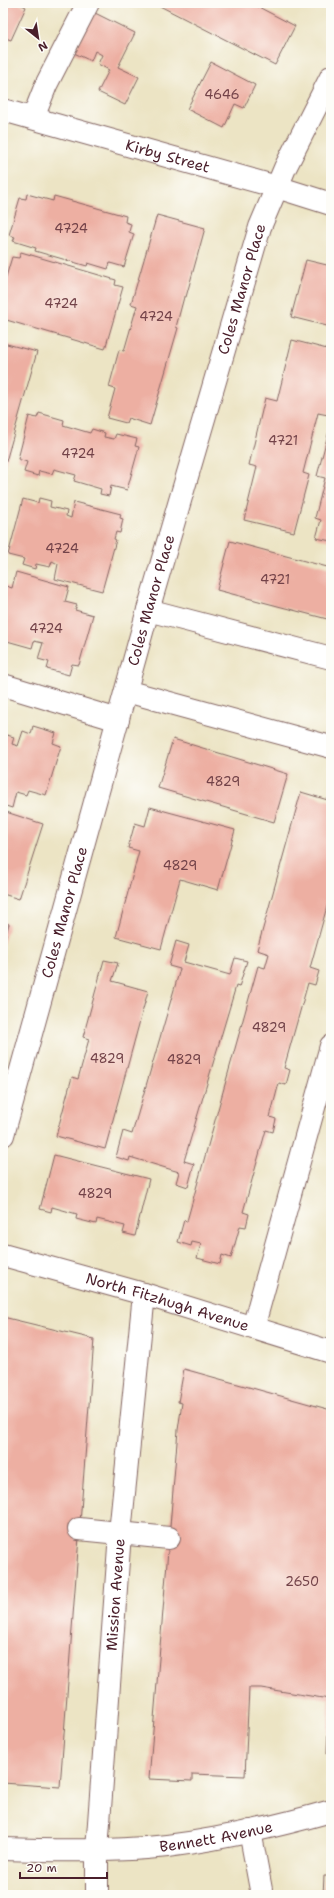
<svg xmlns="http://www.w3.org/2000/svg" width="334" height="1898" viewBox="0 0 334 1898" font-family="'Shantell Sans',sans-serif">
<style>
.building{fill:#edafa2}
.lines{fill:none;stroke-linecap:round;stroke-linejoin:round}
.minor-casing{stroke:#836461;stroke-width:24}
.minor{stroke:#fff;stroke-width:22}
.labels{text-anchor:middle;dominant-baseline:central;stroke-width:3;stroke-linejoin:round;paint-order:stroke}
.number-label{font-size:13px;fill:#734349}
.street-label{font-size:15px;fill:#4a1f2b;stroke:#fdfcf7}
</style>
<rect width="100%" height="100%" fill="#fdfcf7"/>
<filter id="ink" filterUnits="userSpaceOnUse"><feTurbulence type="fractalNoise" baseFrequency=".025" numOctaves="2"/><feDisplacementMap in="SourceGraphic" scale="8" xChannelSelector="R" yChannelSelector="G"/><feConvolveMatrix kernelMatrix="1 2 1 2 8 2 1 2 1" color-interpolation-filters="sRGB"/></filter>
<filter id="wash" filterUnits="userSpaceOnUse"><feTurbulence type="fractalNoise" baseFrequency=".012" numOctaves="4" result="noise"/><feDisplacementMap in="SourceGraphic" scale="16" xChannelSelector="R" yChannelSelector="G"/><feGaussianBlur stdDeviation="0.9" result="paint"/><feColorMatrix in="noise" values="0 0 0 0 0 0 0 0 0 0 0 0 0 0 0 0 0 1.4 0 .05"/><feComposite in="paint" operator="in"/></filter>
<g filter="url(#wash)">
<rect width="100%" height="100%" fill="#ece4c4"/>
<g id="blocks">
<path class="building" d="M3 3H18L26 7 11 40 3 37Z
M154 3H251L295 26 275 65Z
M93 12 135 33 118 67 139 77 125 105 98 92 109 70 98 64 102 55 95 51 91 61 74 53Z
M211 62 255 85 244 108 235 104 224 128 187 109Z
M27 194 53 201 54 196 126 216 125 222 131 224 129 232 134 234 124 267 110 263 108 269 88 263 87 266 35 251 36 248 13 241 15 237 9 235 20 198 26 199Z
M157 215 205 228 186 297H184L176 327 178 328 150 425 128 418 126 423 107 418 115 389 109 387 119 350 124 351 137 306 131 304Z
M21 252 116 280 115 285 123 287 105 349 3 319V276L6 277 12 257 19 258Z
M306 260 331 266V327L291 317Z
M292 340 331 350V403L328 415 318 413 303 473 309 475 294 532 244 520 257 467 249 465 265 398 277 401Z
M3 343 37 352 3 472Z
M39 413 64 420 63 425 90 433 92 429 105 433 104 437 114 439 116 434 137 439 135 446 139 447 127 490 111 486 109 496 100 494 101 489 74 481 76 475 54 469 52 474 39 471 38 476 24 472 27 462 18 459 29 416 37 418Z
M331 423V541L316 538 321 520 315 518 325 478 317 476Z
M39 498 51 501 50 507 67 511 66 516 71 518 74 502 121 514 120 518 123 519 120 533 116 532 114 539 116 540 102 591 55 579 58 564 52 561 50 567 36 564 35 569 22 565 24 559 8 555 23 499 38 503Z
M230 541 331 568V620L217 590Z
M16 572 69 587 65 602 77 605 75 610 93 615 79 665 72 664 69 675 47 669 49 662 38 659 43 643 34 641 32 648 7 641 5 649 3 648V585L12 588Z
M33 726 56 733 53 743 61 746 46 795 28 790 26 795 16 792 12 808 3 805V734L14 737 12 744 18 746 23 731 31 734Z
M173 739 288 774 274 822 158 788Z
M301 792 331 801V892L310 968 319 971 315 985 308 983 284 1068 290 1070 286 1085 279 1083 270 1117 276 1119 273 1132 266 1130 243 1212 249 1214 246 1227 240 1226 231 1258 222 1255 220 1264 197 1258 201 1244 192 1242 191 1246 178 1242 184 1220 187 1221 258 966 265 968 269 954 257 950Z
M150 807 235 830 218 890 180 879 161 949 116 937 139 851 128 848 135 823 145 826Z
M3 811 43 824 19 899 3 894Z
M3 922 9 924 3 945Z
M176 941 189 945 184 962 230 975 235 958 247 961 239 987 236 986 184 1161 194 1164 188 1187 176 1183 179 1172 130 1157 129 1161 116 1157 123 1131 132 1134 180 969 169 966Z
M104 960 118 963 112 981 148 991 105 1149 56 1136 72 1077 78 1079 89 1039 83 1037Z
M54 1155 149 1179 135 1236 123 1233 125 1226 97 1219 96 1224 76 1219 77 1214 52 1207 51 1212 40 1209Z
M3 1317 94 1339 60 1787 3 1783Z
M184 1369 331 1410V1752L327 1753 329 1699 261 1688H249L245 1776 192 1774V1781L149 1779 178 1430 182 1403 178 1402Z
M324 1876H331V1895H323Z"/>
</g>
</g>
<g filter="url(#ink)">
<use href="#blocks" fill-opacity="0" stroke="#836461" stroke-width="1"/>
<g class="lines">
<defs>
<g id="minor">
<path id="s1" d="M3 110 277 187 331 204"/>
<path d="M33 118 46 85 88 3"/>
<path d="M148 610 331 658"/>
<path d="M3 685 118 720"/>
<path d="M126 691 331 747"/>
<path id="s2" d="M3 1135 148 610 260 227 285 168 331 77"/>
<path id="s3" d="M3 1255 144 1294 331 1352"/>
<path d="M253 1328 331 1046"/>
<path d="M79 1529 169 1538"/>
<path d="M250 1831 262 1895"/>
<path id="s4" d="M3 1849C57 1851 113 1852 167 1846 222 1839 278 1826 331 1811"/>
<path id="s5" d="M97 1895V1850L120 1533 144 1294"/>
</g>
</defs>
<use href="#minor" class="minor-casing"/>
<use href="#minor" class="minor"/>
</g>
</g>
<g class="labels">
<g class="number-label">
<text x="222" y="94">4646</text>
<text x="71" y="228">4724</text>
<text x="61" y="303">4724</text>
<text x="156" y="316">4724</text>
<text x="283" y="440">4721</text>
<text x="78" y="453">4724</text>
<text x="62" y="548">4724</text>
<text x="275" y="579">4721</text>
<text x="46" y="628">4724</text>
<text x="223" y="781">4829</text>
<text x="180" y="865">4829</text>
<text x="269" y="1027">4829</text>
<text x="107" y="1058">4829</text>
<text x="184" y="1059">4829</text>
<text x="95" y="1193">4829</text>
<text x="302" y="1581">2650</text>
</g>
<g class="street-label">
<text stroke="none"><textPath href="#s1" startOffset="171">Kirby Street</textPath></text>
<text stroke="none"><textPath href="#s2" startOffset="879">Coles Manor Place</textPath></text>
<text stroke="none"><textPath href="#s2" startOffset="555">Coles Manor Place</textPath></text>
<text stroke="none"><textPath href="#s2" startOffset="231">Coles Manor Place</textPath></text>
<text stroke="none"><textPath href="#s3" startOffset="171">North Fitzhugh Avenue</textPath></text>
<text stroke="none"><textPath href="#s5" startOffset="301">Mission Avenue</textPath></text>
<text stroke="none"><textPath href="#s4" startOffset="214">Bennett Avenue</textPath></text>
</g>
</g>
<rect width="334" height="1898" fill="none" stroke="#fdfcf7" stroke-width="16"/>
<g transform="translate(38 38) rotate(150)" stroke="#fdfcf7" stroke-width="3" paint-order="stroke">
<path d="M0-3L7 15L0 10L-7 15Z" fill="#4a1f2b"/>
<text y="-6" font-size="11" font-weight="bold" text-anchor="middle" fill="#4a1f2b">N</text>
</g>
<path d="M20 1872v6h87v-6" fill="none" stroke="#4a1f2b" stroke-width="2"/>
<text x="26" y="1872" font-size="12" fill="#4a1f2b" stroke="#fdfcf7" stroke-width="3" paint-order="stroke">20 m</text>
</svg>
